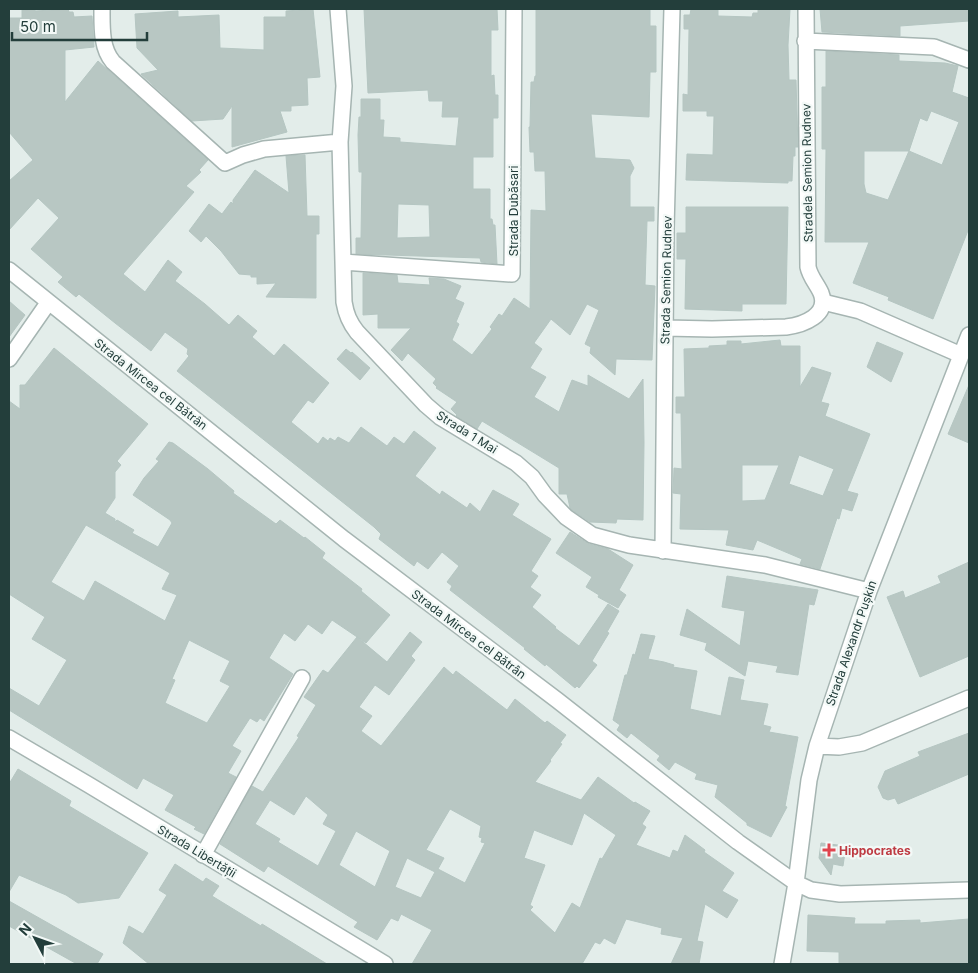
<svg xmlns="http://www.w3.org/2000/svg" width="978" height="973" viewBox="0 0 978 973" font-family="Inter,sans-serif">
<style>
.building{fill:#b8c7c3;stroke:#b5c6c2;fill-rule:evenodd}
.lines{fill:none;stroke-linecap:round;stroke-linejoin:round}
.minor-casing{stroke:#a6b5b2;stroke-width:18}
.minor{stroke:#fff;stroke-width:15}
.health-dot{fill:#e0444e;stroke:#f3f9f7;stroke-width:2}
.labels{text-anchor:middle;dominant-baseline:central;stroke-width:4.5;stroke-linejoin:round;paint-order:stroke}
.street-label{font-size:12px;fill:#233e3b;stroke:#f3f9f7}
.health-label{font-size:12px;font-weight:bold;fill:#be3a42;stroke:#f3f9f7;text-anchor:start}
</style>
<rect width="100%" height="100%" fill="#e3edea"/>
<path class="building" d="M35 9V11L68 9 69 12H73L74 17 92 16 94 47 65 50V102L98 61 208 160 199 170 201 172 186 186 194 192 123 274 145 292 168 260 182 272 175 281 205 304 229 325 238 315 257 331 252 337 274 356 284 344 329 383 313 403 308 400 291 422 318 444 323 437 328 441 330 438 335 441 338 437 349 443 361 427 387 446 394 437 404 444 414 431 436 448 415 476 440 495 442 491 467 508 470 503 480 512 493 490 519 504 512 515 551 539 531 571 538 576 530 587 541 595 532 607 556 627 555 628 579 646 608 604 619 611 607 632 609 633 592 661 597 665 579 688 577 686 575 688 546 664 545 666 524 649 525 648 450 590 452 586 447 582 459 566 442 552 428 569 417 561 414 566 379 539 381 534 374 527 177 371 189 356 187 354 188 349 165 332 151 351 115 323 79 294 76 297 58 282 63 277 31 249 59 218 38 198 9 230V181L33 160 9 132V18H22V10Z
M313 9 320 77 307 78 308 105 291 106V111H280L287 132 232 147V106L223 119 192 121 141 74 158 70 137 48 135 14 178 11V17L219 15 220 48 264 50V17H286V11Z
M364 9H497L498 30H491V76L494 75 495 95H498V118H493V157H473V189H490V219H492L493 225H495L497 264 481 262 480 258 356 254V238H361L362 172H359L358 135 359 117H361V99H380V120H384L383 137 400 138V142L456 146 459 117H442L443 101H429L428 90 368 93ZM398 204 429 205 430 237 397 238Z
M536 9H650V26H656V72H650L649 117 591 114 595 158 630 160 634 168 630 176V207H654V221H647L645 285 655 286 652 360 616 359 615 375 590 353 591 347 585 344 599 310 587 304 570 335 551 319 534 343 542 349 530 368 546 377 534 397 559 412 572 380 588 386V375L629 399 643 379 644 443 643 520 617 519 616 523 590 522 572 510 570 508 567 494H559V468L482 421 477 429 456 416 457 415 451 409 457 402 436 388 437 387 433 383 436 379 408 353 402 361 391 350 411 328H378V314L363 315V273L397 275 398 283 430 285 429 278 444 279 461 286 455 299 464 303 456 322 459 324 452 340 472 355 492 329 490 327 499 314 502 316 514 298 530 309 531 210 546 211 545 171H535L534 152H530L529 127H530L531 82H534L535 76H536Z
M691 9H718V16L752 17 753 13H758V9H790L788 45 789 80H796L798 147H795V156H793L792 181H788V183L686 180 687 154 713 155 714 116H707V111H683V94L688 95 689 29H684V15H690Z
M820 9H969V21L900 26V36L822 32Z
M826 51 899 55V61L945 63 958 66 952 92 969 98V228L933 319 888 300 889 297 853 283 869 242H825L826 149H822V87H826ZM931 111 959 122 942 165 909 151 888 200 866 193 864 184V151H909L920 118 927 121Z
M305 155 307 216H319V234H316V298L266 297 276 283 257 284V277H251V275L239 274 221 251 206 236 201 242 189 231 209 204 222 214 231 202 233 204V200L255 170 289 193 286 156Z
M686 207H788L786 304H742V311L685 309 686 259H677V233H686Z
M9 301 25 315 9 337Z
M780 340 781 346H800V387L812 367 831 373 821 402 829 404 825 416 870 434 847 491 858 494 852 511 842 508 839 519 837 518 820 569 800 564 802 559 757 540 753 550 726 545 729 530 680 529 681 494 673 493 674 468 682 469 681 413H676V397H685L684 349 709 348V346L727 345V341H741V344ZM799 455 834 469 823 496 789 484ZM742 465H779L765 500 742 501Z
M877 342 903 353 891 382 867 367Z
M54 348 148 424 117 461 121 465 115 472V498L105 513 115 519V522L117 520 134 530 132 533 158 547 172 523 170 520 133 495 144 478 159 461 156 459 169 442 173 443 208 469 234 491 233 493 276 524 280 520 304 538 305 537 325 553 322 558 362 589 361 591 390 615 366 643 332 620 322 634 308 624 295 641 284 633 269 658 293 674 264 721 260 718 257 722 250 718 232 746 241 751 228 773 236 777 204 834 194 829 196 827 165 810 174 795 143 778 137 789 9 710V688L39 706 67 660 32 639 45 617 9 594V401L20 409V385H25ZM86 525 170 573 162 589 177 595 165 621 95 581 84 601 51 582ZM189 640 230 661 220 681 230 686 207 723 165 703 175 680 172 679Z
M346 349 351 353 352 352 370 368 360 380 337 359Z
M969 385V443L948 434Z
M570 532 589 544 608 549 633 565 619 590 626 595 618 608 598 597 599 595 586 587 592 577 556 553Z
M969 562V656L920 677 887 597 903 591 905 598 941 583 938 576Z
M727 576 818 590 814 605 809 604 798 675 776 672 778 666 748 661 745 676 705 650 707 643 680 635 687 609 740 646 745 611 722 607Z
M410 632 422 642 411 656 415 660 389 695 375 685 359 707 372 716 361 731 381 746 444 667 453 675 456 671 507 710 515 699 545 723 547 721 566 735 560 743 562 744 550 760 551 761 535 782 581 800 598 777 634 803 635 802 650 811 642 824 646 827 636 845 670 858 673 850 678 852 685 835 705 850 704 852 734 873 722 891 738 900 727 918 705 904 697 941 703 942 699 964H671L683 938 661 934 662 928 626 919 615 944 604 938 600 944 595 942 582 964H412L432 930 401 914 398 921 391 918 377 940 354 927 358 922 268 866 264 872 220 844 252 786 263 792 299 737 297 736 316 705 304 697 323 670 328 673 357 637 387 662ZM306 796 328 815 323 824 336 831 318 866 278 842 280 839 255 824 270 800 294 815ZM450 809 481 826 479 837 482 838 481 842 485 843 465 883 438 869 444 858 426 850ZM584 813 616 835 602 859 600 858 580 908 572 903 555 933 530 910 533 907 530 905 545 865 524 858 534 830 572 845ZM356 831 390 851 375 887 339 865ZM407 858 435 872 421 898 395 887Z
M641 634 655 636 648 659 664 662 674 665 673 667 697 671 690 709 721 716 729 677 744 680 740 700 768 704 763 725 771 727 769 732 798 737 785 806 787 807 771 837 747 825V823L715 797 718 785 695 779 697 774 675 762 669 770 657 760 660 756 631 733 627 738 617 730 620 725 613 720 625 675H627L633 654 635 655Z
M969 733V774L898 804 895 798 888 800 883 798 878 787 885 771 920 756 918 752Z
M18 769 71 801 69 806 148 853 119 898 78 903 66 895 19 875 9 892V784Z
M821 843 846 846 843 866 833 864 831 875 819 858Z
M175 864 203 882 206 878 219 886 212 896 261 926 262 924 327 964H149L123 943 129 926 143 934 167 895 159 890Z
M9 901 103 954 97 964H77L9 926Z
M808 915 855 918 854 924H886V921L920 920V923L969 919V964H839V952L807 951Z"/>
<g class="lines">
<defs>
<path id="minor" d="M102 9C102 27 101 48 113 62L225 163 243 155 264 149 340 142
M338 9 344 86 340 142 344 302C346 314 349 322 357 332L426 405 440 417 516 463 532 477 545 495 566 517 592 535 629 545 765 565 869 591
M805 41 934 47 969 60
M343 262 512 274 514 9
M9 270 344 539 557 700 738 842 796 883 811 890 840 894 969 890
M823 302 860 311 961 355
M665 328 712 329 786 327C803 325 830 315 821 293 817 284 810 277 808 267L806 9
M9 359 48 303
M663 551 666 228 672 9
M9 738 89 785 385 964
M817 746 839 747 862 743 969 698
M203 855 302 678
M782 964 796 883 809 780 817 746 869 591 969 335"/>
</defs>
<use href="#minor" class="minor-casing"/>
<use href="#minor" class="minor"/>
</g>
<path class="health-dot" d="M826.5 842.5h5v5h5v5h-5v5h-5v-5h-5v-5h5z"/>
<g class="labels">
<g class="street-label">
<text transform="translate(807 173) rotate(-91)">Stradela Semion Rudnev</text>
<text transform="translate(513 211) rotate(-90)">Strada Dubăsari</text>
<text transform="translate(666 280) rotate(-89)">Strada Semion Rudnev</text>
<text transform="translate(151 384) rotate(38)">Strada Mircea cel Bătrân</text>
<text transform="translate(467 432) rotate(32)">Strada 1 Mai</text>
<text transform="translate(469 634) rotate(37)">Strada Mircea cel Bătrân</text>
<text transform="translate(851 643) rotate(-71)">Strada Alexandr Pușkin</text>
<text transform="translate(197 851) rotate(31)">Strada Libertății</text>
</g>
<g class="health-label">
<text x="839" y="850">Hippocrates</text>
</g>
</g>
<rect width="978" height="973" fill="none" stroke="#233e3b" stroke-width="20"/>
<g transform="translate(35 938) rotate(311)" stroke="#f3f9f7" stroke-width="4" paint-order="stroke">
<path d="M0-4L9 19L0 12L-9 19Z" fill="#233e3b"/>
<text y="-8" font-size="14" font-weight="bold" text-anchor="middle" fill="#233e3b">N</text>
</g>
<path d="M12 32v8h135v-8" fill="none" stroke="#233e3b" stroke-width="2.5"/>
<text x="20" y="32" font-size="15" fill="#233e3b" stroke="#f3f9f7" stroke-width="4" paint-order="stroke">50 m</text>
</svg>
